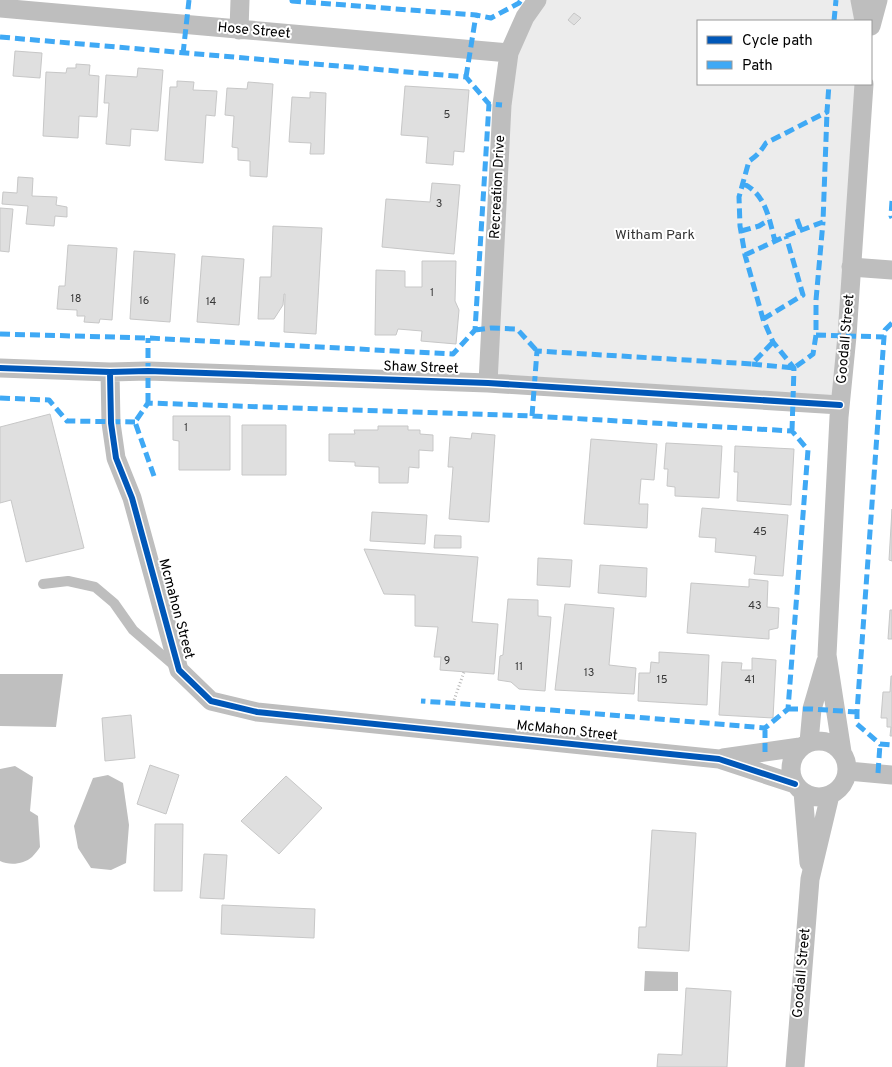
<svg xmlns="http://www.w3.org/2000/svg" width="892" height="1067" viewBox="0 0 892 1067" font-family="Overpass,sans-serif">
<style>
.green{fill:#ececec}
.water{fill:#bfbfbf}
.building{fill:#dfdfdf;stroke:#c7c7c7}
.lines{fill:none;stroke-linecap:round;stroke-linejoin:round}
.path{stroke:#b9b9b9;stroke-width:3;stroke-dasharray:1 2.5;stroke-linecap:butt}
.lane{stroke:#bebebe;stroke-width:10}
.street{stroke:#bebebe;stroke-width:19}
.quiet{stroke:#3fa9f5;stroke-width:5;stroke-dasharray:10 5;stroke-linecap:butt}
.cycleway-casing{stroke:#fff;stroke-width:9}
.cycleway{stroke:#0057b8;stroke-width:6}
.labels{text-anchor:middle;dominant-baseline:central;stroke-width:4;stroke-linejoin:round;paint-order:stroke}
.number-label{font-size:11px;fill:#383838}
.street-label{font-size:14px;fill:#000;stroke:#fff}
.park-label{font-size:14px;fill:#333;stroke:#fff}
</style>
<rect width="100%" height="100%" fill="#fff"/>
<path class="green" d="M537 0H860L864 21H698V84H864L840 405 488 383 509 53Z"/>
<path class="water" d="M0 674H63L56 727 0 726Z
M15 766 33 777 30 811 38 816 40 847C38 850 35 854 32 857 24 864 10 866 0 861V769Z
M108 775 123 783 129 825 126 863 111 870 91 868 78 848 74 826 93 778Z
M645 971 678 972V991H644Z"/>
<path class="building" d="M574 13 581 18 574 25 568 20Z
M15 51 42 53 40 78 13 76Z
M76 64 90 65 89 75 99 76 97 117 79 116 78 138 43 136 46 72 66 73 67 68H76Z
M138 68 163 70 158 131 131 129 130 146 106 144 109 103H104L106 75 137 77Z
M177 81 194 82 193 90 217 91 215 116 206 115 203 163 165 160 170 87H177Z
M248 82 273 84 267 177 250 176V161L238 160V148L232 147 234 116 225 115 227 88 247 89Z
M405 86 469 90 464 152 454 151 453 165 426 163 428 137 401 135Z
M310 92 326 93 324 154H310L311 143 289 142 292 97 310 98Z
M18 177 33 178 32 196 57 197 56 205 67 207V217L55 216 54 226 26 224 28 206 2 204 3 192 17 193Z
M432 183 460 185 454 254 382 247 386 199 430 202Z
M0 208 13 209 9 252 0 251Z
M273 226 322 228 316 334 284 332 285 294H284L283 305 274 319H258L260 277H271Z
M68 245 117 248 112 320 100 319 99 323 84 322 85 316H77V310L57 309 59 286H65Z
M134 251 175 254 170 322 130 319Z
M202 256 244 259 239 325 197 322Z
M422 261H456L455 301 459 310 456 344 421 341 422 331 398 329 396 335H375L376 270 405 271V287H422Z
M50 414 84 548 26 562 11 500 0 503V427Z
M173 416H230V470H179V441L173 440Z
M242 425H286V475H242Z
M378 426H408V430H420V434L433 435V451L419 450V468L409 467 408 483H379V467L355 466V462L329 461V434H355L354 430H378Z
M472 433 495 435 489 522 449 519 453 467H448L450 437 471 439Z
M591 439 657 444 654 480 641 479 639 504H648L647 528 584 524Z
M666 443 722 446 719 498 675 496V487L667 486 668 469H664Z
M735 446 794 449 791 505 737 501 738 472H734Z
M702 508 788 515 783 576 754 574 756 556 715 552 716 538 699 537Z
M892 509V561L889 560Z
M372 512 427 515 425 544 370 541Z
M435 535 461 536V548H434Z
M364 549 478 557 472 622 498 624 494 674 440 670 441 657H434L438 627 415 626V595L384 594Z
M538 558 572 560 570 587 537 585Z
M600 565 647 568 646 597 598 593Z
M749 579 768 581 767 607 779 608 778 628 769 630V639L687 633 691 583 749 587Z
M508 599 538 600V616L551 617 545 691 519 689 511 682 498 680 500 656 503 655Z
M565 604 614 608 609 665 636 668 634 694 555 690Z
M890 610H892V639H888Z
M659 652 709 655 707 705 638 701 639 673H650L651 662 659 663Z
M752 658 776 660 773 718 719 715 722 662 742 663 741 670H752Z
M891 676H892V736H890L891 727H887V718H881L883 692H890Z
M131 715 135 758 105 761 102 718Z
M150 765 179 775 166 814 137 804Z
M286 776 322 808 279 854 241 821Z
M155 824H183L182 891H154Z
M652 830 696 833 689 951 638 948 639 927H646Z
M204 854 227 855 224 899 200 898Z
M222 905 315 909 314 938 221 934Z
M686 988 731 991 727 1067H657L658 1054 682 1055Z"/>
<g class="lines">
<path class="path" d="M453 703 464 672"/>
<path class="lane" d="M43 584 68 581 95 587 114 603 133 630 177 668"/>
<path class="street" d="M860 0 864 21
M0 8 509 53
M871 26 878 0
M239 30 240 0
M851 267 892 270
M0 368 110 372 148 371 488 383 840 405
M110 372 111 423 116 458 132 498 179 670 211 701 257 712 719 759 795 784
M488 383 502 105 509 53 525 17 537 0
M791 769a28 28 0 1 1 56 0a28 28 0 1 1-56 0Z
M809 742 812 709 826 661
M842 752 827 655 839 417 847 336 864 84
M723 758 800 747
M848 771 892 775
M803 792 809 863
M795 1067 810 879 830 795"/>
<path class="quiet" d="M292 0V1L476 15 491 18 519 3 521 0
M834 21 836 0
M0 37 466 77 489 104 502 105
M183 54 189 0
M466 77 476 15
M744 184C766 195 769 219 775 241
M892 201 891 216 892 218
M797 219 801 230
M741 231 759 226 769 220
M745 255 786 236 823 222 827 112
M763 319 803 295 786 236
M892 323 885 330 884 337 857 712V724L880 744 892 745
M475 330 491 328 517 329 537 351
M0 334 148 338 453 354 475 330 489 104
M816 335 884 337
M752 364 794 368 813 354 816 335V300L823 222
M0 398 49 400 67 421 135 422
M148 403V338
M532 416 537 351 752 364 773 342
M792 431 794 368 773 342 763 319 745 255 740 226 739 197 749 161C757 156 761 151 766 143L827 112 829 84
M154 476 135 422 148 403 532 416 792 431 808 450 788 709 765 728 551 710 421 701
M788 709H812L857 712
M765 728V752
M878 773 880 744"/>
<defs>
<path id="cycleway" d="M0 368 110 372 148 371 488 383 840 405
M110 372 111 423 116 458 132 498 179 670 211 701 257 712 719 759 795 784"/>
</defs>
<use href="#cycleway" class="cycleway-casing"/>
<use href="#cycleway" class="cycleway"/>
</g>
<g class="labels">
<g class="number-label">
<text x="447" y="115">5</text>
<text x="439" y="204">3</text>
<text x="432" y="293">1</text>
<text x="76" y="299">18</text>
<text x="144" y="301">16</text>
<text x="211" y="302">14</text>
<text x="186" y="428">1</text>
<text x="760" y="532">45</text>
<text x="755" y="606">43</text>
<text x="447" y="661">9</text>
<text x="519" y="667">11</text>
<text x="589" y="673">13</text>
<text x="662" y="680">15</text>
<text x="750" y="680">41</text>
</g>
<g class="street-label">
<text transform="translate(254 31) rotate(5)">Hose Street</text>
<text transform="translate(498 187) rotate(-87)">Recreation Drive</text>
<text transform="translate(846 339) rotate(-85)">Goodall Street</text>
<text transform="translate(421 368) rotate(2)">Shaw Street</text>
<text transform="translate(176 609) rotate(75)">Mcmahon Street</text>
<text transform="translate(567 731) rotate(6)">McMahon Street</text>
<text transform="translate(802 973) rotate(-85)">Goodall Street</text>
</g>
<g class="park-label">
<text x="655" y="235">Witham Park</text>
</g>
</g>
<rect x="697" y="20" width="175" height="65" fill="#ffffff" stroke="#999999"/>
<rect x="707" y="36" width="25" height="8" fill="#0057b8" stroke="#999999"/>
<text x="742" y="45" font-size="15" fill="#000000">Cycle path</text>
<rect x="707" y="61" width="25" height="8" fill="#3fa9f5" stroke="#999999"/>
<text x="742" y="70" font-size="15" fill="#000000">Path</text>
</svg>
